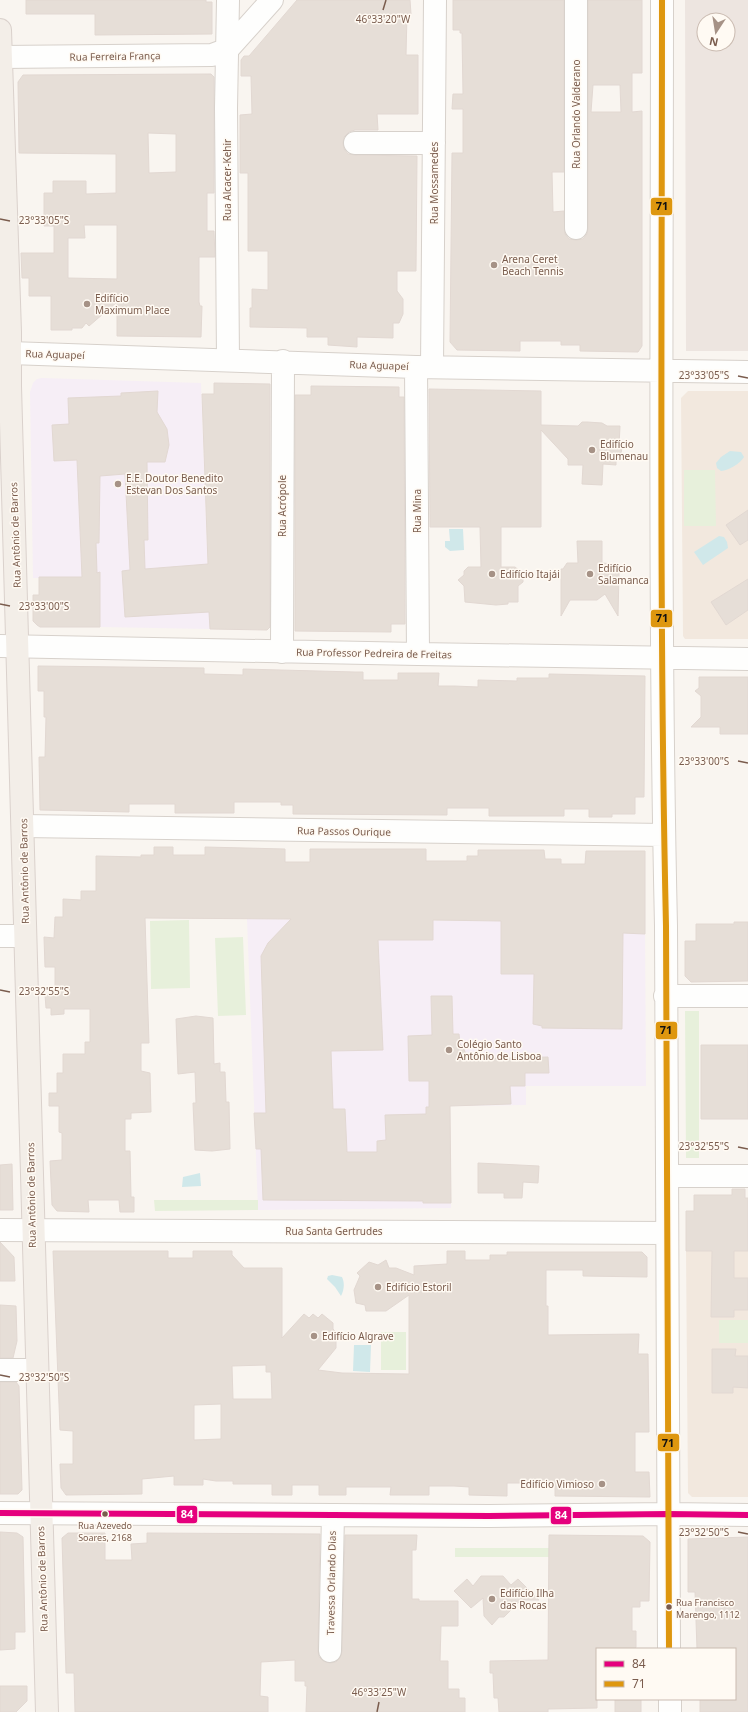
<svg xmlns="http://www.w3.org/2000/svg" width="748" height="1712" viewBox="0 0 748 1712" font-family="'Noto Sans',sans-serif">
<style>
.residential{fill:#f2e8de}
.industrial{fill:#ede5e0;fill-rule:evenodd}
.education{fill:#f6eef6}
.green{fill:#e7f0db}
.water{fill:#d0e8ea}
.building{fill:#e6ded7;stroke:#e2d8d2;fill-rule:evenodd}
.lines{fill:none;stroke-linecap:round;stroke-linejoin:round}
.minor-casing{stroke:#d7d1cb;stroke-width:24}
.major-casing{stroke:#dad1cc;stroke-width:24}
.minor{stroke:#fefefd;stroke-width:22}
.major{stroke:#f3eee8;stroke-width:22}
.bus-1-casing{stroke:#fffaf3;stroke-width:9}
.bus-2-casing{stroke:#fffaf3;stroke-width:9}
.bus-1{stroke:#e5007d;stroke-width:6}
.bus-2{stroke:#de970f;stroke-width:6}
.ticks{fill:none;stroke:#7a5c4d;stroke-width:1.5}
.poi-dot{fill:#a69286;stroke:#fffaf3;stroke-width:1.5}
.bus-dot{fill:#7a5c4d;stroke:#fffaf3;stroke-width:1.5}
.labels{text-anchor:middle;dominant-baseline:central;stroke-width:3;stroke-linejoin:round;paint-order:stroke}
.bus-label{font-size:9px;fill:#7a5c4d;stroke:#fffaf3}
.street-label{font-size:10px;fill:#7a5c4d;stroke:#fffaf3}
.poi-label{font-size:10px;fill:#7a5c4d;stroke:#fffaf3;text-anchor:start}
.ticks-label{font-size:10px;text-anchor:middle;fill:#7a5c4d;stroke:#fffaf3;stroke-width:3;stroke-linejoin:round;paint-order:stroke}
.line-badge{stroke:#fffaf3;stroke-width:1.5}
.badge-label{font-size:11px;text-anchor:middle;font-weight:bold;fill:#fff}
.pale-badge-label{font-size:11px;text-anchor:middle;font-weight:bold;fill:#111}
</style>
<rect width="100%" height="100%" fill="#f9f5f0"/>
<path class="residential" d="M688 391H748V639H685L683 636 681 398Z
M686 1251H748V1497H692L688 1493Z"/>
<path class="industrial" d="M685 0H748V351H686ZM704 20H728V44H704Z"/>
<path class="education" d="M42 378 201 383 210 629 100 627 99 578H33L30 392 33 383 37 379Z
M247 919 645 922 646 1086H526V1105L450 1106 451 1208 258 1210Z"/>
<path class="green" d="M684 470H715L716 526H684Z
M189 920 190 988 151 989 150 921Z
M243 937 246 1015 218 1016 215 938Z
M685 1011H699V1158H686Z
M154 1200H258V1210L155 1211Z
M719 1320H748V1343H719Z
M381 1332H406V1370H381Z
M455 1548H549V1557H455Z"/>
<path class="water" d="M730 451 741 452 744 457C740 464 729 470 721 471L717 468 716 463 721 457Z
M449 529H463L464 550 450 551 445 547V541H450Z
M719 536 724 537 727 542 728 548 703 565 694 552Z
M200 1173 201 1186 182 1187 183 1177Z
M332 1275 342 1277C345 1283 344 1290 341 1296L335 1287 327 1279 328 1276Z
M354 1345H371L370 1372 353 1371Z"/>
<path class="building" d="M26 0H206V2H212V34L95 35V14H26Z
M297 0H410L411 14H407L406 55H418V114H377L378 130H355L349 132 344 137 343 143 344 149 348 154 355 155 417 156 416 271H397V291L403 299V314L399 323H393V338L357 337V347L328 345V337H307V328L250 327V308H252V289L268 290V251H248V173H240V115L252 114 251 76H241V60L244 56H249Z
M453 0H564V172H552L553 212 564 211 565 234 569 239 576 240 583 239 587 234 588 228V0H642V73H632V112L642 111V346L638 352 580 351V345H561V341H520V351L457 350 450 342 452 153H463V109H452L453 94H463L462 33H460V30H453ZM593 85H620L621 112H591Z
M211 74 214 77V193H207V231H214L215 257H199V302L200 306H202L201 337 117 336V302L89 326 86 323 82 328H72V330H51V296H29V278H22L21 253H54V226H44V193H53V181H86V194L116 193V154L19 153 18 82 23 75ZM148 133 176 134V172L149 173ZM84 225H117V279L68 278V238H85Z
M214 383 270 384V627L267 630 210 629 209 612 125 617 122 571 130 570 125 474 100 476 99 543H96L97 573 100 572V627H40L37 625 33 621V595H39V577H82L77 460 54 461 52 425 69 424 68 398 121 396V393L158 391 157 412 167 429 169 445 165 462H147L148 540H144L145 569 208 564 202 394H214Z
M311 386 399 387V397H404L405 624H391V632L295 631V395H311Z
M429 389 541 391V425L578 426 582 422H587L602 423 607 426H620L619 446 622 447 621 454 616 460V465L603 464 602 485 582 484 583 465H568V459L541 430V527H501V567H515L520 571 523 577V582L518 586V602H508V604L496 605 465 602 464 586 458 580 464 575V571L468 567H481L480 527H430Z
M748 510V540L740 545 726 525Z
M577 541H602V563L613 564 619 573 618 616 605 594 597 600H570L561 616V569H563L567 563H578Z
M748 579V610L726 625 711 602Z
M38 666 204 668V674L243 675V669L355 672H363V680H398V673H439L438 686H454L478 687V680L517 681V678H549V674L645 676 644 797H635V814H612V817H589V809H564V816H489V808H447V815L293 814V805H281V802H234V813H175V804H129V812L40 810 39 757H45L46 717H44V691H38Z
M699 677H748V734H720V727H691L701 717V696L695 691 699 688Z
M154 847H173V855H205V847L285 849V862H310V849H426V861H467V856H478V850H544L545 859H561V864H585L586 851H645V934L623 933 622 1029 542 1028V1026L533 1024 534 974H501V921L433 920V940H378L383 1050 331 1051 333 1109H345L347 1152H377V1141L386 1140 385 1115 426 1114V1107H429V1081H409L408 1036 432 1035 431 996H452L453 1034H459L460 1044 463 1047 468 1059 548 1057 549 1073H525V1086H510L511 1104 450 1106 451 1203H423V1201L263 1200 261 1149H256L254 1113H266L261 956 268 943 291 919 145 918 149 1043H141V1071L150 1073 151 1112 131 1113V1119H125V1151H130L131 1197H134V1212H120L119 1200H88L89 1212 57 1211 52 1205 50 1161 62 1160V1133L59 1132V1106H49V1093H57V1073H63V1054H85V1042H90V1009H64V1014L51 1015V1008H46L45 995H55V967H45L44 937 54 938 55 917H63V899L81 900V891H96V856L141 857V855H154Z
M734 922H748V981L691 982 685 976V941H696V924H734Z
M196 1016 213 1018 214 1064 220 1063V1072H225L226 1102H229L230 1149 212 1151 195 1150 193 1103H196L195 1072 178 1074 176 1019Z
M701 1045H748V1119H701Z
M478 1163 539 1166 538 1183 523 1182 522 1198H504V1193H478Z
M12 1164 13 1210H0V1165Z
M732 1189H745V1198H748V1251H734V1278H748V1310H734V1317H711L712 1251H686V1211H694V1195H732Z
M0 1242 14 1257 15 1281H0Z
M53 1251H168V1258H193V1251H232V1255L244 1268H282V1338L304 1314 309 1318 313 1314 318 1318 322 1314 333 1323V1329L336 1332V1348L318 1370 342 1373 409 1374V1295L386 1311H366L365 1305 356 1303 354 1290 360 1276 357 1273 369 1262 378 1265 386 1260 389 1268H396L414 1275V1266L447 1264V1251H465V1260H490V1255H507V1252H642L647 1257V1277L583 1276V1270H546V1306H548V1335L639 1334 638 1354H648L649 1432H635V1472H649L650 1497 555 1496V1484H534V1483H507V1496L469 1495V1487L454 1486H429V1495H390L391 1487H346V1495H319V1485H292V1495H272V1484H233V1481H216L203 1479V1485H174V1476L142 1479V1494L66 1495 61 1488 60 1464H73V1431L60 1430ZM266 1365V1372H271L272 1399H233L232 1366ZM221 1404V1439L194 1440V1405Z
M0 1305 16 1306 17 1341 13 1358H0Z
M712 1349H736L735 1356H748V1388L733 1387V1393H712Z
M0 1382H16L19 1386 22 1490 18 1494H0Z
M0 1532 17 1533 23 1537 25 1632H15V1649L0 1650Z
M68 1533H105V1560H132L131 1544 147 1543V1533L320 1534 318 1651 319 1657 323 1661 330 1663 336 1662 340 1658 342 1651 345 1535H417L416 1550H412V1599H419V1601H458V1626H441L440 1661H448V1689H459V1698H465V1712H306L307 1686H305V1681H295V1660L261 1662 260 1696 268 1697V1712H75L74 1673H66L62 1538Z
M549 1535 643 1536 650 1542 649 1601H640V1607H632V1631H636V1647L635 1649H597V1708L548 1709V1712H499L498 1698H494L493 1673H490V1661L548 1660Z
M748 1537V1712H700V1699H735V1649H697L695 1592H688V1539Z
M481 1576H503L511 1585 518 1579 539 1600H521L504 1617H499L492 1625 484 1616 483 1598 471 1608 454 1591 467 1579 473 1586Z
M0 1686H27V1701L16 1712H0Z
M615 1699H641V1712H615Z"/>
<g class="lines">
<defs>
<path id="minor" d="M662 0C662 309 659 617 666 926L669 1649
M1 57 212 55 228 49 272 0
M355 143H434
M576 228V0
M10 353 416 367 748 372
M228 360 226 108 228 0
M416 367 418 654
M432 367 435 0
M0 646 418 654 748 659
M282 652 283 361
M23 826 664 835
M0 936H25
M665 996H748
M667 1176H748
M0 1230 667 1233
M0 1370H36
M0 1513 489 1516 668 1514 748 1515
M330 1651 333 1515
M670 1699V1712"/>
<path id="major" d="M0 30 10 332V386C25 828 32 1270 47 1712"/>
</defs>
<use href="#minor" class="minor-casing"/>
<use href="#major" class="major-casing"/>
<use href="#minor" class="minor"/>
<use href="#major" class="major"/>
<defs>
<path id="bus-1" d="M0 1513 489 1516 668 1514 748 1515"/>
<path id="bus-2" d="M662 0C662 309 659 617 666 926L669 1649"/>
</defs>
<use href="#bus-1" class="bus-1-casing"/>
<use href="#bus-2" class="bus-2-casing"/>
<use href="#bus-1" class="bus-1"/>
<use href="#bus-2" class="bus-2"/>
</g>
<path class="ticks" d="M383 10 386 0M0 219 10 221M738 376 748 378M0 604 10 606M738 761 748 763M0 990 10 992M738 1147 748 1149M0 1375 10 1377M738 1532 748 1534M377 1712 379 1702"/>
<g class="poi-dot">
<circle cx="494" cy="265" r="4"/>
<circle cx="87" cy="304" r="4"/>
<circle cx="592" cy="450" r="4"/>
<circle cx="118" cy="484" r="4"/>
<circle cx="492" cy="574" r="4"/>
<circle cx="590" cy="574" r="4"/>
<circle cx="449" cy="1050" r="4"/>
<circle cx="378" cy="1287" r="4"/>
<circle cx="314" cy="1336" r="4"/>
<circle cx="602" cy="1484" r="4"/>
<circle cx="492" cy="1599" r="4"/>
</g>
<g class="bus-dot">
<circle cx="105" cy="1514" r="3.5"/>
<circle cx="669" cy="1607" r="3.5"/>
</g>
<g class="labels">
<g class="bus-label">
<text x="105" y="1525">Rua Azevedo<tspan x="105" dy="12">Soares, 2168</tspan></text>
<text x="676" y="1602" text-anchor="start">Rua Francisco<tspan x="676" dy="12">Marengo, 1112</tspan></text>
</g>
<g class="street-label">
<text transform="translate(115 56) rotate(-1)">Rua Ferreira França</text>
<text transform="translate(576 114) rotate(-90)">Rua Orlando Valderano</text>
<text transform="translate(227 180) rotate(-90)">Rua Alcacer-Kehir</text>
<text transform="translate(434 183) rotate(-90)">Rua Mossamedes</text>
<text transform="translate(55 354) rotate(2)">Rua Aguapeí</text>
<text transform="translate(379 365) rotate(2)">Rua Aguapeí</text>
<text transform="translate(282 506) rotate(-90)">Rua Acrópole</text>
<text transform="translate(417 511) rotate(-90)">Rua Mina</text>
<text transform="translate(15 535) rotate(-92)">Rua Antônio de Barros</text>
<text transform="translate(374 653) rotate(1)">Rua Professor Pedreira de Freitas</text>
<text transform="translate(344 831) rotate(1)">Rua Passos Ourique</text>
<text transform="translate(24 871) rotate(-91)">Rua Antônio de Barros</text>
<text transform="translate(31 1195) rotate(-91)">Rua Antônio de Barros</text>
<text x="334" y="1231">Rua Santa Gertrudes</text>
<text transform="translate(42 1579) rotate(-92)">Rua Antônio de Barros</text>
<text transform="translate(331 1583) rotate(-89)">Travessa Orlando Dias</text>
</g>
<g class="poi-label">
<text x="502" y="259">Arena Ceret<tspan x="502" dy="12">Beach Tennis</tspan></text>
<text x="95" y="298">Edifício<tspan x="95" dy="12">Maximum Place</tspan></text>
<text x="600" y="444">Edifício<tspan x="600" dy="12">Blumenau</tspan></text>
<text x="126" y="478">E.E. Doutor Benedito<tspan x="126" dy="12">Estevan Dos Santos</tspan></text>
<text x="598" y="568">Edifício<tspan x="598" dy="12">Salamanca</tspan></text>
<text x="500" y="574">Edifício Itajái</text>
<text x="457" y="1044">Colégio Santo<tspan x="457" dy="12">Antônio de Lisboa</tspan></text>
<text x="386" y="1287">Edifício Estoril</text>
<text x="322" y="1336">Edifício Algrave</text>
<text x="594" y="1484" text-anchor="end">Edifício Vimioso</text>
<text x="500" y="1593">Edifício Ilha<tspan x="500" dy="12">das Rocas</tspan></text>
</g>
</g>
<g class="ticks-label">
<text x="383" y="23">46°33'20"W</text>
<text x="44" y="224">23°33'05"S</text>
<text x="704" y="379">23°33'05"S</text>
<text x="44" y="610">23°33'00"S</text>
<text x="704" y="765">23°33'00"S</text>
<text x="44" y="995">23°32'55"S</text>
<text x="704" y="1150">23°32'55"S</text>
<text x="44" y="1381">23°32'50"S</text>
<text x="704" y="1536">23°32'50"S</text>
<text x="379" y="1696">46°33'25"W</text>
</g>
<g class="line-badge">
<rect x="650" y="197" width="23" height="19" rx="4" fill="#de970f"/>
<rect x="650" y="609" width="23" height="19" rx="4" fill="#de970f"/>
<rect x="655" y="1021" width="23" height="19" rx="4" fill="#de970f"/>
<rect x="657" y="1433" width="23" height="19" rx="4" fill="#de970f"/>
<rect x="176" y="1505" width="22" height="19" rx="4" fill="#e5007d"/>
<rect x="550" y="1506" width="22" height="19" rx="4" fill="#e5007d"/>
</g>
<g class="badge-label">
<text x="187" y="1518">84</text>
<text x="561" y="1519">84</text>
</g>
<g class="pale-badge-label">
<text x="662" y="210">71</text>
<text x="662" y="622">71</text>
<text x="666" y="1034">71</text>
<text x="668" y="1447">71</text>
</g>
<rect x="596" y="1648" width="140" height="52" fill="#fffaf3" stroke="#cabbb1"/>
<rect x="604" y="1661" width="20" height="6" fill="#e5007d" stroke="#cabbb1"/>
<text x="632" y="1668" font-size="12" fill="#7a5c4d">84</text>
<rect x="604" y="1681" width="20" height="6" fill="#de970f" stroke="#cabbb1"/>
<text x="632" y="1688" font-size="12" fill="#7a5c4d">71</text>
<g transform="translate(716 32) rotate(192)"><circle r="19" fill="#fffaf3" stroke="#cabbb1"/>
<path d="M0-3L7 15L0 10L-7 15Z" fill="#a69286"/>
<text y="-6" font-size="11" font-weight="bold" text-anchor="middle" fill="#7a5c4d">N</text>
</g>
</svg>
